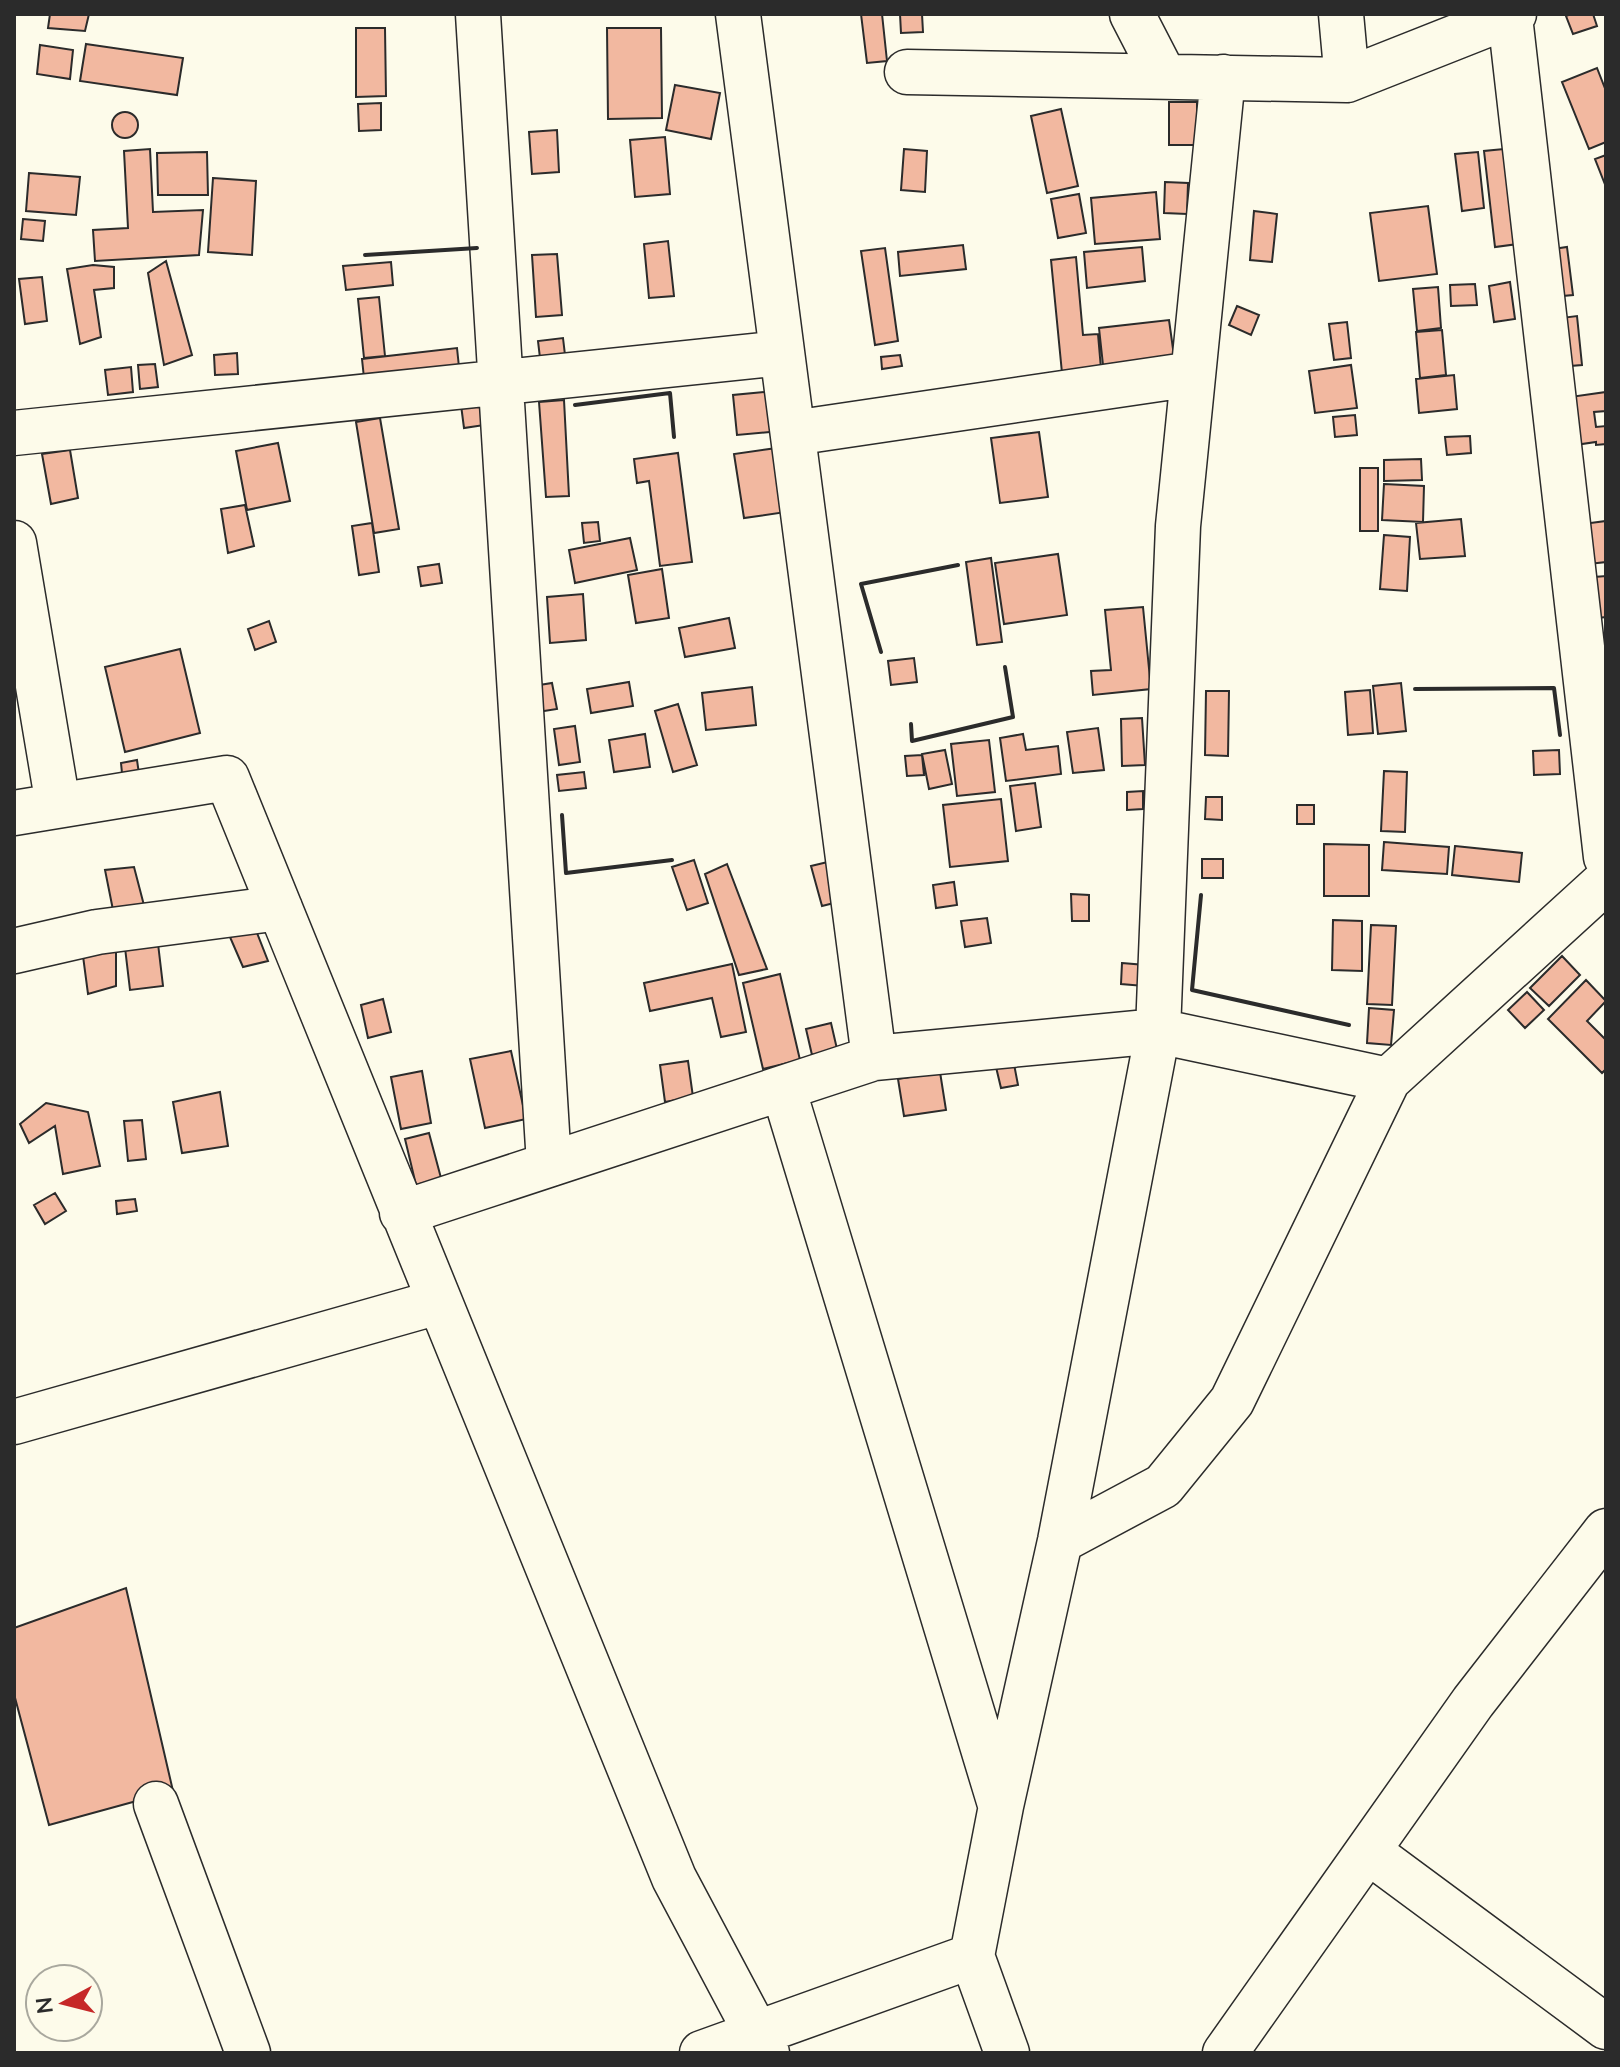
<svg xmlns="http://www.w3.org/2000/svg" width="1620" height="2067" viewBox="0 0 1620 2067" font-family="Mulish,sans-serif">
<style>
.building{fill:#f2b8a0;stroke:#2b2b2b;stroke-width:2}
.lines{fill:none;stroke-linecap:round;stroke-linejoin:round}
.minor-casing{stroke:#2b2b2b;stroke-width:47}
.minor{stroke:#fdfbea;stroke-width:44}
.wall{stroke:#2b2b2b;stroke-width:4}
</style>
<rect width="100%" height="100%" fill="#fdfbea"/>
<path class="building" d="M50 14H89L85 31 48 28Z
M861 14H882L887 61 867 63Z
M900 14H922L923 32 901 33Z
M1571 14H1593L1597 26 1573 34 1566 16Z
M356 28H385L386 96 356 97Z
M607 28H661L662 118 608 119Z
M86 44 183 58 177 95 80 81Z
M40 45 73 50 70 79 37 74Z
M1597 68 1606 91V142L1589 149 1562 82Z
M675 85 720 93 711 139 666 130Z
M1169 102H1197V145H1169Z
M381 103V130L359 131 358 104Z
M1061 109 1078 186 1047 193 1031 116Z
M112 125a13 13 0 1 1 26 0a13 13 0 1 1-26 0Z
M557 130 559 172 532 174 529 132Z
M665 137 670 194 635 197 630 140Z
M1514 148 1525 243 1495 247 1484 151Z
M150 149 153 212 203 210 199 255 95 261 93 230 128 228 124 151Z
M904 149 927 151 925 192 901 190Z
M207 152 208 195H158L157 153Z
M1478 152 1484 208 1462 211 1455 154Z
M1606 155V187L1595 159Z
M29 173 80 177 76 215 26 211Z
M213 178 256 181 252 255 208 252Z
M1165 182 1188 183 1187 214 1164 213Z
M1156 192 1160 239 1095 244 1091 198Z
M1079 194 1086 233 1058 238 1051 199Z
M1428 206 1437 274 1379 281 1370 213Z
M1254 211 1277 214 1272 262 1250 260Z
M23 219 45 221 43 241 21 239Z
M668 241 674 296 649 298 644 244Z
M963 245 966 269 900 276 898 252Z
M1142 247 1145 281 1087 288 1084 252Z
M1567 247 1573 295 1552 297 1546 250Z
M885 248 898 341 875 345 861 251Z
M557 254 562 315 536 317 532 255Z
M1076 257 1083 335 1098 334 1101 369 1062 373 1051 260Z
M166 261 192 355 164 365 148 273Z
M391 262 393 285 346 290 343 266Z
M93 265 114 267V288L94 290 101 337 80 344 67 269Z
M42 277 47 321 25 324 19 279Z
M1510 282 1515 319 1494 322 1489 286Z
M1475 284 1477 305 1451 306 1450 285Z
M1438 287 1441 328 1417 331 1413 289Z
M379 297 385 356 364 358 358 299Z
M1237 306 1259 315 1251 335 1229 325Z
M1577 316 1582 365 1558 367 1553 319Z
M1169 320 1174 356 1103 365 1099 328Z
M1347 322 1351 358 1334 360 1329 324Z
M1442 330 1446 375 1420 378 1416 332Z
M563 338 565 355 540 358 538 341Z
M457 348 459 367 364 378 362 359Z
M237 353 238 374 215 375 214 355Z
M900 355 902 366 882 369 881 357Z
M155 364 158 387 140 389 138 365Z
M1351 365 1357 408 1315 413 1309 371Z
M131 367 133 392 108 395 105 370Z
M1454 375 1457 409 1419 413 1416 379Z
M776 391 780 431 737 435 733 395Z
M1606 392V411L1594 412 1596 427 1606 426V444L1596 445V442L1575 445 1570 397Z
M564 400 569 496 546 497 539 402Z
M488 401 491 424 464 428 461 405Z
M1355 415 1357 435 1335 437 1333 417Z
M380 418 399 529 374 533 356 422Z
M1039 432 1048 497 1000 503 991 438Z
M1470 436 1471 453 1447 455 1445 437Z
M278 443 290 501 247 510 236 451Z
M777 448 786 512 744 518 734 454Z
M70 450 78 498 51 504 42 454Z
M678 453 692 562 660 566 649 481 637 483 634 459Z
M1421 459 1422 480 1384 481V460Z
M1360 468H1378V531H1360Z
M1384 484 1424 486 1423 522 1382 520Z
M245 505 254 546 228 553 221 509Z
M1461 519 1465 556 1420 559 1416 523Z
M1606 521V562L1580 565 1575 525Z
M598 522 600 541 584 543 582 523Z
M372 523 379 572 359 575 352 526Z
M1384 535 1410 537 1407 591 1380 589Z
M630 538 637 570 575 583 569 550Z
M1058 554 1067 615 1004 624 995 563Z
M991 558 1002 642 977 645 966 562Z
M439 564 442 583 421 586 418 567Z
M662 569 669 618 636 623 628 575Z
M1606 576V617L1598 618 1594 577Z
M583 594 586 640 550 643 547 597Z
M1143 607 1151 689 1093 695 1091 671 1111 670 1105 610Z
M729 618 735 648 685 657 679 628Z
M269 621 276 642 255 650 248 629Z
M180 649 200 733 125 752 105 667Z
M914 658 917 682 891 685 888 661Z
M629 682 633 706 591 713 587 689Z
M552 683 557 709 531 713 527 687Z
M1401 683 1406 731 1378 734 1373 686Z
M752 687 756 725 706 730 702 693Z
M1370 690 1373 733 1348 735 1345 692Z
M1206 691H1229L1228 756 1205 755Z
M678 704 697 765 673 772 655 711Z
M1142 718 1145 765 1122 766 1121 719Z
M575 726 580 762 559 765 554 729Z
M1098 728 1104 770 1073 773 1067 732Z
M645 734 650 767 614 772 609 740Z
M1023 734 1026 750 1058 746 1061 774 1006 781 1000 738Z
M989 740 995 792 957 796 951 744Z
M945 750 952 784 929 789 922 754Z
M1559 750 1560 774 1534 775 1533 751Z
M922 755 924 775 907 776 905 756Z
M137 760 140 781 123 783 121 763Z
M1384 771 1407 772 1405 832 1381 831Z
M584 772 586 788 559 791 557 775Z
M1035 783 1041 827 1016 831 1010 786Z
M1143 791V809L1127 810V792Z
M1206 797H1222V820L1205 819Z
M1001 799 1008 861 950 867 943 805Z
M1297 805H1314V824H1297Z
M1384 842 1449 847 1447 874 1382 870Z
M1324 844 1369 845V896H1324Z
M1455 846 1522 853 1519 882 1452 875Z
M1202 859H1223V878H1202Z
M694 860 708 903 687 910 672 867Z
M836 860 846 900 822 906 811 866Z
M727 864 767 969 739 975 705 874Z
M134 867 146 913 115 920 105 870Z
M954 882 957 905 936 908 933 885Z
M1071 894 1089 895V921H1072Z
M250 915 268 961 243 967 223 921Z
M987 918 991 943 965 947 961 921Z
M1333 920 1362 921V971L1332 970Z
M1371 925 1396 926 1392 1005 1367 1004Z
M157 935 163 986 130 990 124 939Z
M116 948V986L88 994 83 956Z
M1562 956 1580 975 1549 1006 1530 988Z
M1122 963 1145 965 1144 986 1121 984Z
M732 964 746 1032 721 1037 712 998 650 1011 644 983Z
M780 974 800 1060 763 1069 743 983Z
M1586 980 1606 1001 1587 1021 1606 1040V1069L1602 1073 1548 1019Z
M1527 992 1544 1010 1525 1028 1508 1010Z
M383 999 391 1032 368 1038 361 1005Z
M1369 1008 1394 1010 1391 1045 1367 1043Z
M831 1023 837 1049 812 1055 806 1029Z
M511 1051 526 1119 485 1128 470 1059Z
M688 1061 693 1097 665 1102 660 1065Z
M1014 1064 1018 1085 1001 1088 996 1067Z
M422 1071 431 1123 401 1129 391 1077Z
M940 1072 946 1110 904 1116 898 1079Z
M220 1092 228 1146 182 1153 173 1102Z
M46 1103 88 1112 100 1166 63 1174 55 1126 29 1143 20 1124Z
M142 1120 146 1159 128 1161 124 1121Z
M429 1133 441 1178 416 1185 405 1139Z
M55 1193 66 1211 45 1224 34 1205Z
M135 1199 137 1211 117 1214 116 1201Z
M126 1588 173 1791 49 1825 14 1694V1628Z"/>
<g class="lines">
<defs>
<path id="minor" d="M478 14 549 1164
M738 14 874 1058
M1132 14 1164 76
M1341 14 1347 80
M1510 17 1606 857
M907 72 1347 80 1514 14
M14 433 782 353
M793 433 1193 374
M14 543 58 805
M14 813 227 778 674 1878 767 2053
M14 951 97 932 280 908
M783 1088 999 1801
M402 1213 874 1058 1158 1031 1388 1080
M14 1422 438 1302
M1060 1541 1163 1486 1232 1401 1388 1080 1606 881
M156 1804 248 2053
M1368 1851 1606 2027
M702 2053 972 1956
M1007 2053 972 1956 1001 1806 1060 1541 1158 1031 1178 526 1223 77
M1225 2053 1473 1702 1606 1531"/>
</defs>
<use href="#minor" class="minor-casing"/>
<use href="#minor" class="minor"/>
<path class="wall" d="M365 255 477 248
M575 405 670 393 674 437
M881 652 861 584 958 565
M1415 689 1554 688 1560 735
M911 724 912 741 1013 717 1005 667
M562 815 566 873 672 860
M1201 895 1192 990 1349 1025"/>
</g>
<rect width="1620" height="2067" fill="none" stroke="#2b2b2b" stroke-width="32"/>
<g transform="translate(64 2003) rotate(263)"><circle r="38" fill="#fdfbea" stroke="#a9a89e" stroke-width="2"/>
<path d="M0-6L14 30L0 20L-14 30Z" fill="#c62828"/>
<text y="-12" font-size="22" font-weight="bold" text-anchor="middle" fill="#2b2b2b">N</text>
</g>
</svg>
